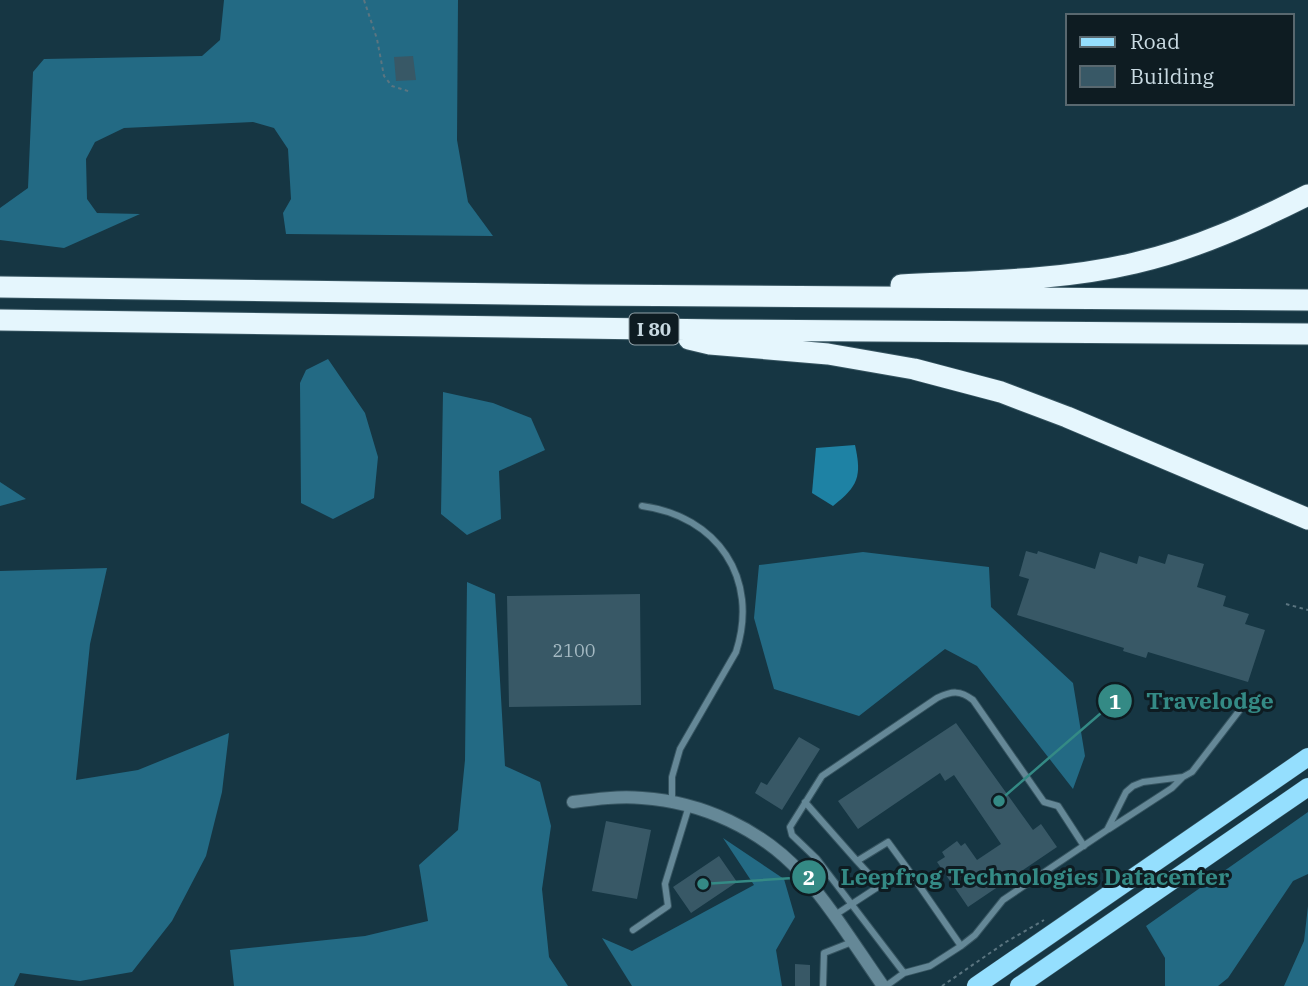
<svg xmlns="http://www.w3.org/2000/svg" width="1308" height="986" viewBox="0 0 1308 986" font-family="'IBM Plex Serif',serif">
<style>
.forest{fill:#236a84}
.water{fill:#1e82a4}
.building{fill:#385866}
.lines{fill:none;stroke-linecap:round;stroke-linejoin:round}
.lane-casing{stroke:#365460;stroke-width:8}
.street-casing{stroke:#365460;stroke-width:14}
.primary-casing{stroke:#365460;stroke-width:19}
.highway-casing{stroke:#365460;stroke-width:23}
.path{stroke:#5b7580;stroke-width:2;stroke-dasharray:3.5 3.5;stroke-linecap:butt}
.lane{stroke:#658897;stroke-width:6}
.street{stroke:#658897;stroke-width:12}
.primary{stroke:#95dffe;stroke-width:18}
.highway{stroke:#e5f6fd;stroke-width:21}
.labels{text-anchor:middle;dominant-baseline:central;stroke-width:6;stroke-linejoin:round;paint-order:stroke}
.number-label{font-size:18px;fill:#a5bac3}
.shield{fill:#0e1c22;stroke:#91a1a8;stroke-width:2}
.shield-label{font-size:19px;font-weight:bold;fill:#c9dae2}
.leader{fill:none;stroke:#348a85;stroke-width:2.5}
.callout-dot{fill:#348a85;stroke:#0e1c22;stroke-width:2.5}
.mark-label{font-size:21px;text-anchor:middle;font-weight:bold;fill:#fff}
.callout-label{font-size:23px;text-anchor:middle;font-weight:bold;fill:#348a85;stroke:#0e1c22;stroke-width:6;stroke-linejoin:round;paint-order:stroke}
</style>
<rect width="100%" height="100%" fill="#163643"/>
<path class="forest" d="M224 0H458L457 140 468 202 493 236 286 234 283 213 291 199 288 149 274 128 253 122 124 128 95 142 86 159 87 199 97 213 140 214 64 248 0 240V208L28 188 33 72 44 59 202 56 220 40Z
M328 359 365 413 378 457 374 498 333 519 301 503 300 383 306 370Z
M443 392 493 403 531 418 545 450 499 471 501 519 467 535 441 514Z
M0 482 26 499 0 506Z
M863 552 989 567 991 607 1073 683 1085 756 1073 789 977 666 945 649 859 716 774 689 754 618 759 565Z
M107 568 90 644 76 780 138 770 229 733 222 792 206 856 172 921 132 972 80 981 20 973 14 986H0V571Z
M467 582 495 594 505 766 540 782 551 826 542 889 549 957 568 986H234L230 950 365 936 428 921 419 865 458 830 465 760Z
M1308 812V874L1293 881 1228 978 1218 986H1165V958L1146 926Z
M723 838 784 879 795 917 776 950 782 986H632L602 938 632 951 754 885Z
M1308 906V986H1284L1304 941Z"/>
<path class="water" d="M855 445C862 477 858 486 833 506L812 493 816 448Z"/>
<path class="building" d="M413 56 416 80 396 81 394 57Z
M1026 551 1037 554 1038 551 1095 569 1100 552 1137 564 1139 556 1165 564 1168 554 1204 564 1197 587 1226 596 1223 606 1249 614 1245 624 1265 630 1248 682 1148 652 1146 658 1123 651 1124 648 1017 615 1029 579 1019 576Z
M640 594 641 705 509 707 507 596Z
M956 723 1033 830 1041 824 1057 847 968 907 937 862 945 857 942 852 957 841 961 846 965 843 977 860 1001 844 954 775 945 781 940 773 858 829 838 801Z
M799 737 820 749 782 810 755 793 761 782 767 785Z
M606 821 651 830 637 899 592 891Z
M719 856 737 882 691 913 673 887Z
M795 964 810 965V986H795Z"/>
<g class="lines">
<defs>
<path id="lane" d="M642 506C717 516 760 578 736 652L680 749 672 777V802
M805 802 857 861
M1109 829 1172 788 1183 777
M880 886 857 861 888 842 907 868
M835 915 907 868 961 946
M633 930 668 906 665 884 689 806
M904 973 817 859 792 835 790 827 822 776 937 698C952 691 960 690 973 700L1044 802 1058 806 1084 846
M823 986 824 953 852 942
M886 986 904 973 930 966 961 946 975 935 1003 900 1107 830 1126 792 1133 786 1143 782 1183 777 1192 772 1239 711"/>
<path id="street" d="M573 802C596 799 619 796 642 798 702 802 761 829 802 874 832 908 857 949 883 986"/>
<path id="primary" d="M976 986 1308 757
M1019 986 1308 787"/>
<path id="highway" d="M901 285C979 281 1059 281 1135 263 1196 249 1252 223 1308 195
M0 287 585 295 1308 300
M0 320 721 330 1308 334
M689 339 710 344 828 354 914 369 1001 392 1067 417 1308 519"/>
</defs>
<use href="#lane" class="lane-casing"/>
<use href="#street" class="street-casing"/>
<use href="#primary" class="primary-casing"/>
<use href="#highway" class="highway-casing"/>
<path class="path" d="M364 0 377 39 384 76 392 86 411 92
M1286 604 1308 610
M942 986 1006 942 1044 920"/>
<use href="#lane" class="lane"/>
<use href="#street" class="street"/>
<use href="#primary" class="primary"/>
<use href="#highway" class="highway"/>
</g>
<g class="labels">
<g class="number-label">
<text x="574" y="650">2100</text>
</g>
<rect class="shield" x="629.5" y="313.5" width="49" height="31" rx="5"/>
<g class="shield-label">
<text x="654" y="329">I 80</text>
</g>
</g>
<path class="leader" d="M999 801L1115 701M703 884L809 877"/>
<g class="callout-dot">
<circle cx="999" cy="801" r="7"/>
<circle cx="703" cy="884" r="7"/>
<circle cx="1115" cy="701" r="18"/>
<circle cx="809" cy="877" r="18"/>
</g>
<g class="mark-label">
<text x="1115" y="709">1</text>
<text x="809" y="885">2</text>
</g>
<g class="callout-label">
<text x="1210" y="709">Travelodge</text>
<text x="1035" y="885">Leepfrog Technologies Datacenter</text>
</g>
<rect x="1066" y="14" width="228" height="91" fill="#0e1c22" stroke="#59686f" stroke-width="2"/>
<rect x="1080" y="37" width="35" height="10" fill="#95dffe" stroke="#59686f" stroke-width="2"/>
<text x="1130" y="49" font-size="21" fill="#c9dae2">Road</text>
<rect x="1080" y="66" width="35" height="21" fill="#385866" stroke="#59686f" stroke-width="2"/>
<text x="1130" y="84" font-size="21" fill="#c9dae2">Building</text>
</svg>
